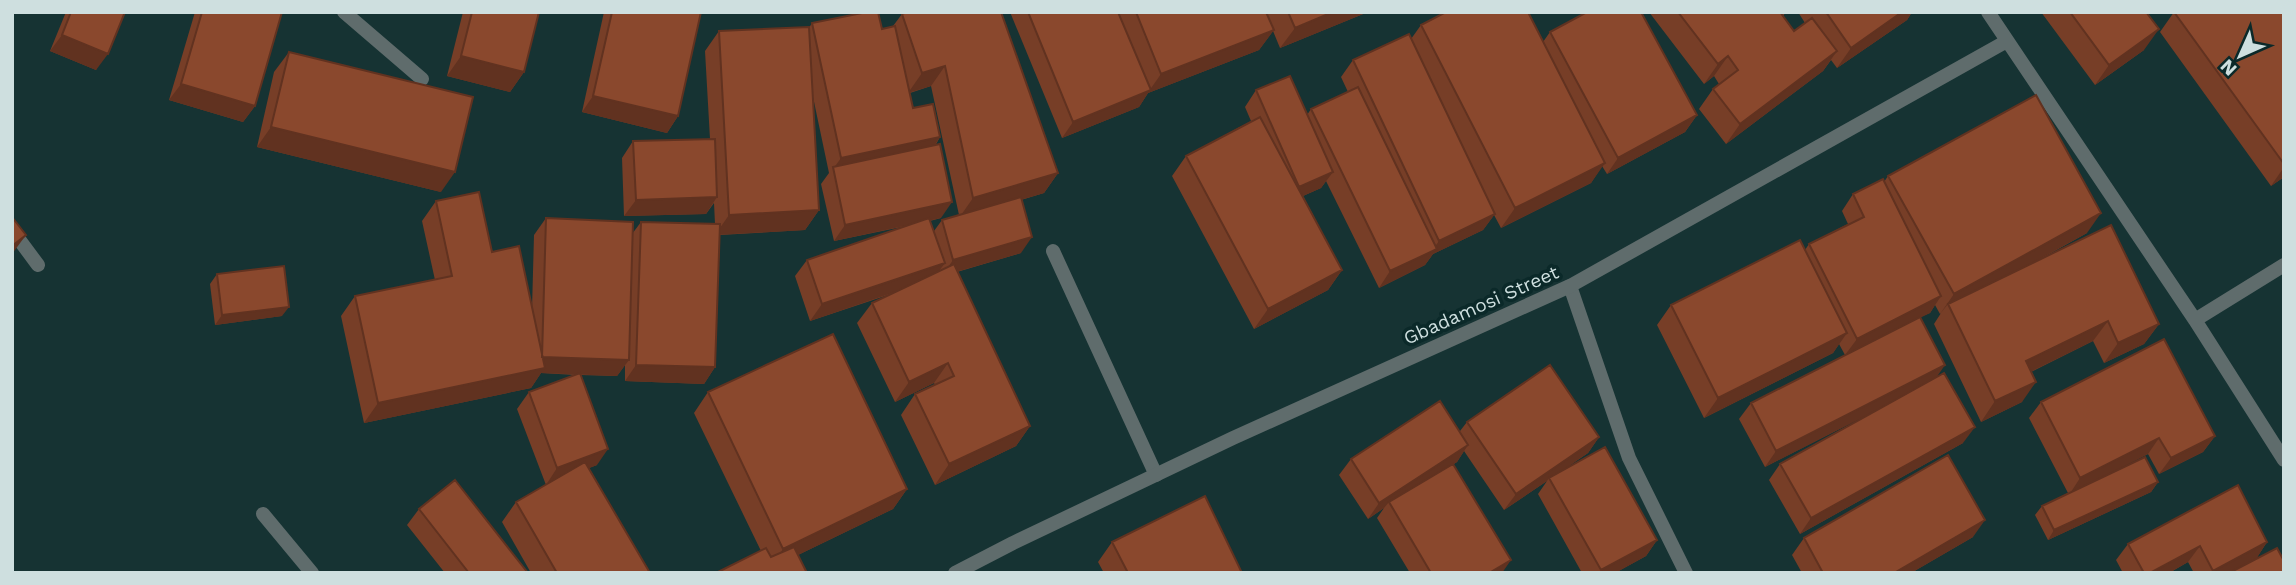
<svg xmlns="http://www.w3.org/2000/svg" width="2296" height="585" viewBox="0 0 2296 585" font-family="'Work Sans',sans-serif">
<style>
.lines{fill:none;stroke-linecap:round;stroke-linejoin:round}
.service{stroke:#5f6c6c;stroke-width:14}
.minor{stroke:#5f6c6c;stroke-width:14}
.wall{fill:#773e27;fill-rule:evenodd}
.shaded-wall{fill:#613220}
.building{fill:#8a482d;stroke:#613220;stroke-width:2}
.labels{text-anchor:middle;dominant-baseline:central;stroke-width:7;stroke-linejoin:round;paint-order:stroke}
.street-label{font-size:19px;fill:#cedfdf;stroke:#0b2929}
</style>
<rect width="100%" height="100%" fill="#163333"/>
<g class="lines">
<path class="service" d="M12 230 38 265
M1053 251 1156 475
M1570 286 1629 458 1686 573
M263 514 312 573"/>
<path class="minor" d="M344 12 422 79
M1988 12 2195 320 2284 460
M2195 320 2284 265
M955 573 1013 543 1233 438 1570 286 2007 41"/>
</g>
<path class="wall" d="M66 12H125L96 70 50 51Z
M195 12H282L255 106 243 122 169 100Z
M463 12H539L524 72 510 92 447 76Z
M604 12H701L678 116 667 133 582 112Z
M1010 12H1368L1280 48 1273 31 1259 50 1148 93 1139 107 1062 138Z
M1649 12H1786L1783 16 1794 31 1805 23 1798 12H1912L1907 20 1837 68 1831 60 1823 71 1726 144 1699 109 1713 89 1719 84 1714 76 1704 84Z
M2041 12H2146L2144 50 2095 85Z
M2174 12H2284V177L2271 186 2160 32Z
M902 14 1058 173 1044 193 1021 200V253L957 272 1030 426 1016 446 935 485 901 415 915 394 935 385 934 383 895 402 857 323 872 303 894 293 810 321 795 276 807 260 911 225 834 241 821 184 829 173 813 97 819 210 805 230 720 235 715 367 704 384 625 381V365L617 376 580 375 597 465 589 468 650 573H531L502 522 516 502 546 485 517 409 529 392 576 375 541 373 531 388 364 423 341 316 355 296 435 280 422 221 436 201 492 252 532 309 534 235 546 218 632 234 641 222 715 224 714 203 706 214 624 216 622 158 633 141 710 139 705 51 719 31 809 28 812 23 882 29 893 26ZM931 86 959 215 942 220 934 231 930 221 941 218 935 146 940 137 913 108 910 93Z
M1421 25 1543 42 1550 32 1697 115 1685 132 1607 174 1602 166 1591 183 1501 228 1494 215 1483 230 1433 254 1425 265 1379 288 1326 181 1321 188 1303 196 1342 270 1328 290 1254 329 1172 176 1186 156 1251 121 1245 107 1256 90 1307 115 1311 109 1348 92 1341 77 1353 60 1411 39Z
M289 52 441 192 257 147 274 72Z
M1888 176 2087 233 2035 262 2159 324 2144 344 2104 363 2093 341 2031 372 2022 402 1981 422 1934 324 1941 313 1940 314 1935 305 1930 313 1920 317 1937 376 1963 443 1800 534 1769 480 1780 464 1867 415 1765 467 1739 419 1751 403 1845 355 1839 344 1833 353 1704 418 1657 325 1671 305 1805 250 1809 244 1848 224 1842 211 1853 194 1884 182Z
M217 274 282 316 215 325 210 284Z
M708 392 907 489 893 509 798 555 716 573 761 551 694 413Z
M2041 402 2215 436 2203 452 2159 474 2148 454 2118 469 2158 482 2151 492 2048 540 2035 515 2042 506 2068 493 2029 418Z
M1467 422 1599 437 1588 453 1563 470 1657 540 1646 556 1615 573H1582L1538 494 1547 481 1504 510 1464 451 1457 462 1449 467 1502 573H1410L1377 518 1384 508 1368 519 1339 475 1351 459 1460 431Z
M419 509 528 573H445L407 525Z
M1973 537 1911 573H1802L1792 555 1804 538Z
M1112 542 1242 573H1104L1098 562Z
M2267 542 2256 559 2284 573H2194L2188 562 2169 573H2123L2116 560 2128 544Z"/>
<path class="shaded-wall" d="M1333 12H1368L1280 48 1295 28Z
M1902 12H1912L1907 20 1837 68 1851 48Z
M2159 29 2144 50 2095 85 2109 65Z
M1274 30 1259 50 1148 93 1139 107 1062 138 1073 122 1149 91 1161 74Z
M62 35 108 54 96 70 50 51Z
M1837 51 1823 71 1726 144 1740 124Z
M461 56 524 72 510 92 447 76Z
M1728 56 1714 76 1704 84 1718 64Z
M945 66 931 86 908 93 922 73Z
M181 84 255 106 243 122 169 100Z
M593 96 678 116 667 133 582 112Z
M1697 115 1685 132 1607 174 1618 158Z
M271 127 455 172 441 192 257 147Z
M940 137 929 154 833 169 841 158Z
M1605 163 1591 183 1501 228 1515 208Z
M2284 167V177L2271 186Z
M1333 172 1321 188 1287 203 1299 187Z
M1058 173 1044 193 959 218 973 198Z
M717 197 706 214 624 216 636 200Z
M952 202 941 218 834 241 845 225Z
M819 210 805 230 715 235 729 215Z
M2101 213 2087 233 1950 308 1948 304 1940 314 1954 294Z
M1495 214 1483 230 1433 254 1425 265 1379 288 1390 271 1431 252 1439 241Z
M26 235 12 254V246Z
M1032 237 1021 253 942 276 953 260Z
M945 263 933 279 810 321 822 304Z
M1342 270 1328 290 1254 329 1268 309Z
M1941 296 1930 313 1845 355 1857 339Z
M289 307 282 316 215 325 222 315Z
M2108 321 2093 341 2012 381 2026 361Z
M2159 324 2144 344 2104 363 2118 343Z
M1847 333 1833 353 1704 418 1718 398Z
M541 357 629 360 617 376 541 373 531 388 364 423 378 403Z
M948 363 934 383 895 402 909 382Z
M636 365 715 367 704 384 625 381Z
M1945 365 1934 381 1765 467 1776 451Z
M2036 382 2022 402 1981 422 1995 401Z
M1030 426 1016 446 935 485 949 464Z
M1975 427 1963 443 1800 534 1811 518Z
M2215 436 2203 452 2159 474 2171 458Z
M1599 437 1588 453 1550 479 1549 478 1547 481 1504 510 1516 494Z
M2159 438 2148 454 2069 495 2080 478Z
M1468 445 1457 462 1390 504 1389 502 1384 508 1368 519 1379 503Z
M608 449 597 465 546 485 557 468Z
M2158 482 2151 492 2048 540 2054 530Z
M907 489 893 509 769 569 783 549Z
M1985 520 1973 537 1911 573H1894Z
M1657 540 1646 556 1615 573H1599L1601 570Z
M2267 542 2256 559 2229 573H2212L2213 571Z
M2200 546 2188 562 2169 573H2150Z
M1511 560 1502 573H1489Z"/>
<path class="building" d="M71 12H125L108 54 62 35Z
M202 12H282L255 106 181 84Z
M472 12H539L524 72 461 56Z
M612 12H701L678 116 593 96Z
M867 12H878L882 29 895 26 913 108 933 104 940 137 841 158 812 23Z
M907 12H1001L1058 173 973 198 945 66 922 73 902 14Z
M1028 12H1118L1151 90 1073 122Z
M1136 12H1266L1274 30 1161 74Z
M1288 12H1333L1295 28Z
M1446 12H1528L1605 163 1515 208 1421 25Z
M1587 12H1641L1697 115 1618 158 1550 32Z
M1678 12H1780L1794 31 1812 18 1837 51 1740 124 1713 89 1738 70 1728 56 1718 64Z
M1826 12H1902L1851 48Z
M2070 12H2146L2159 29 2109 65Z
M2174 12H2284V164Z
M809 27 819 210 729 215 719 31Z
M1409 34 1495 214 1439 241 1353 60Z
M289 52 473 97 455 172 271 127Z
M1290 76 1333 172 1299 187 1256 90Z
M1358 87 1437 249 1390 271 1311 109Z
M2036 95 2101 213 1954 294 1888 176Z
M1260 117 1342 270 1268 309 1186 156Z
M715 139 717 197 636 200 633 141Z
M940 144 952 202 845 225 833 167Z
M1883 179 1941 296 1857 339 1809 244 1864 217 1853 194Z
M479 192 492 252 519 246 545 368 378 403 355 296 452 276 436 201Z
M1021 197 1032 237 953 260 942 220Z
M12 217 26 235 12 246Z
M546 218 633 222 629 360 542 357Z
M929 218 945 263 822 304 807 260Z
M641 222 720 224 715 367 636 365Z
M2111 225 2159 324 2118 343 2108 321 2026 361 2036 382 1995 401 1948 304Z
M1800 240 1847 333 1718 398 1671 305Z
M954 264 1030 426 949 464 915 394 954 376 948 363 909 382 872 303Z
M284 266 289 307 222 315 217 274Z
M1920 317 1945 365 1776 451 1751 403Z
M833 334 907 489 783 549 708 392Z
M2164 339 2215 436 2171 458 2159 438 2080 478 2041 402Z
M1550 365 1599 437 1516 494 1467 422Z
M580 373 608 449 557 468 529 392Z
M1944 373 1975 427 1811 518 1780 464Z
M1440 401 1468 445 1379 503 1351 459Z
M1605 447 1657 540 1601 570 1549 478Z
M1948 455 1985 520 1894 573H1823L1804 538Z
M2145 457 2158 482 2054 530 2042 506Z
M585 462 650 573H557L516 502Z
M1453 464 1511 560 1489 573H1431L1389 502Z
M455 480 528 573H469L419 509Z
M2238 485 2267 542 2213 571 2200 546 2150 573H2144L2128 544Z
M1205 496 1242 573H1128L1112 542Z
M794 547 807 573H716L766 548 771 557Z
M2277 548 2284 561V573H2229Z"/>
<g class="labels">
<g class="street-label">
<text transform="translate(1481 305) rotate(-24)">Gbadamosi Street</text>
</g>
</g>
<rect width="2296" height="585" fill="none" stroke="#cedfdf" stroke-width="28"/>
<g transform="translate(2240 56) rotate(225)" stroke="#0b2929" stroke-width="5" paint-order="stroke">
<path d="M0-5L12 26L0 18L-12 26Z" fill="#cedfdf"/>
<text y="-10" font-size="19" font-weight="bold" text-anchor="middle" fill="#cedfdf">N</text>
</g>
</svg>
